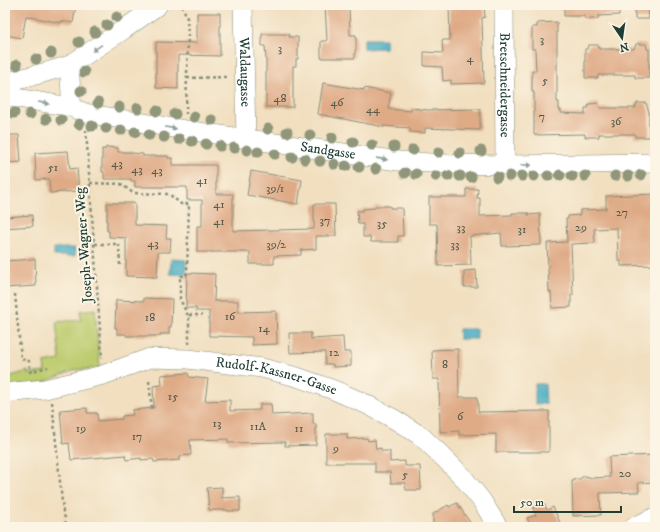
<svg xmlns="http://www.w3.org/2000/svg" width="660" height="532" viewBox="0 0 660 532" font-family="'IM FELL DW Pica',serif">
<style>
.green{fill:#bdcc6e;stroke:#6e8451}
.water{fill:#43aac3;stroke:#31747c}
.building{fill:#dfaa86}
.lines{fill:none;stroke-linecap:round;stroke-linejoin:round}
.minor-casing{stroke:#888e7a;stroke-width:20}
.path{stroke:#888e7a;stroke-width:2.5;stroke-dasharray:3 3;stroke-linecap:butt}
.minor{stroke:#fff;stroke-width:19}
.tree{fill:#8f967a}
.oneway{fill:#8f9e9a}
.labels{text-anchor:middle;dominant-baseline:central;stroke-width:4;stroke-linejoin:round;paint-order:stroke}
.number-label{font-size:12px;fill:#4f5848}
.street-label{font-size:14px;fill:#1f3d34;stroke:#fcf5e5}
</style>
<rect width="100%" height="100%" fill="#fcf5e5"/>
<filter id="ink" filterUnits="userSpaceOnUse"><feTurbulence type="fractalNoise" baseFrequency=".025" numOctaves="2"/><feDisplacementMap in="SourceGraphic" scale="8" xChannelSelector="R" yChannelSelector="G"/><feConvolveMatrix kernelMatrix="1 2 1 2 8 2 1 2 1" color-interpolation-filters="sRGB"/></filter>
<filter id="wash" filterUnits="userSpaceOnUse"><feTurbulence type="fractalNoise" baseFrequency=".012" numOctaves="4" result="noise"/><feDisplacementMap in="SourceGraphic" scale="16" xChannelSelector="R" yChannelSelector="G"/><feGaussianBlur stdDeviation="0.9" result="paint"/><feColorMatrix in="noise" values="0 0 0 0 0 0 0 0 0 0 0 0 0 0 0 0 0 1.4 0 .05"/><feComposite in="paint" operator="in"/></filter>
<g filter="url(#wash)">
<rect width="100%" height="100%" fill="#f1dfc0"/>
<path class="green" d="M95 309 100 368 75 370 42 383 9 387 8 377 28 371V374L45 372 44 363 60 360 56 322 81 320 80 311Z"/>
<path class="water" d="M364 39H386V48L364 49Z
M54 248H75V256H54Z
M171 259 186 260V275L170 274Z
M459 329H476L477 339H459Z
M535 384H545L546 404H535Z"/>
<g id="blocks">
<path class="building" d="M5 5H76L73 23 61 21V23L26 16 22 38 5 35V20H8L9 13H5Z
M325 5H349L350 35H356V50H355V58H321V41H327Z
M449 5H484L485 17 482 18 484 83 451 84V80L443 81 442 67 424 66V52L443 53 442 40H450Z
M564 5H619V15L598 16V19H585V16H564Z
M635 5H648L649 19H635Z
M197 13H220V56L178 55V89L156 88V42L197 43Z
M557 22V102H559V110H561V113L585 114V108H588L589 104 598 103 600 108H635L637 103H646L649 112V137H635V134H599V137H585V134L534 135V92H532V71H536L535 49H532V27H537V23Z
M262 34H289V37H298V59H296V66H293V107H266V60L265 46H262Z
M636 44H646L647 49H649V78H635V75H598V78H585V49H587L589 45H598L599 49H634Z
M323 83 364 90V88L391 93 388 109 411 111V108L428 110 480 109V130L425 128V133L410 132V128L384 126V127L318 114Z
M5 135H19L21 162 5 163Z
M106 147 118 148V152H131V153L143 154V156H168V158H172V165H216V194H233V231L314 229V204H335L336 236H316V249L301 250V255L274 256V264H250V252H197V226H202V200H187V187H135V181H131V179H104V172H102V149H106Z
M68 151 70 169 77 168 79 191 50 193 49 179 36 180 35 153Z
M251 171 302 180 298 204 247 195Z
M466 189H478L477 198H480V216L512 215V213H529L528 215 540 214 541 245 502 246 501 233 470 236 471 265 438 266 437 224H429V197H466Z
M655 194V265L621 266V261H618L617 228 594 229 595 243 571 244 573 295H571V307L552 308 551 292H549L547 243 567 242 566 219H568V216L580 215V210L606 209V196Z
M107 203H135V225L167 226 166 238H171L170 252H158L157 277 126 276V238L109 237V231H107Z
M375 206H390V208H402L403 236H398V242H371L370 237H363V224H358L357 211H363V209L375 208Z
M32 215 33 226 5 228V217Z
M35 259 36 286 5 288V261Z
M476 270 477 287H464V271Z
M187 273 215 274 214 301H238V312L276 311 277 344 252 345V337L209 336V311H196V308H186Z
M144 298 172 299 171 327H169V334H160V336H126V334H117V328H115L116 300 144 301Z
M289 333H311V339L343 337 344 352H351V366L333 367V364H325V352L290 353Z
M458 349 459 397H477V401H478V412L549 411V452H496V434L459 435V431L440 432 439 379H433L432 350Z
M188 373 189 377 208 379 205 401 230 400V411L260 410V404H271L272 415 313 413V424H316V445L285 446V442L228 443V439L190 440 191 455 180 456V460L154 462 153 459 141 460V458L126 460 125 455 71 460 69 443 63 444 60 410 87 408V413H97L98 421 122 419V416L133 415 132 410 154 408 153 386 162 385 161 375Z
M326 434H347V439L367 438 368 441 375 440 376 449 381 448 382 451H390V462L405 461V466H420L421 490H406L405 483H391L390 472H375V463H326Z
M655 455V482L638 483 639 492 600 493 601 515 573 516 572 481H574V479H580L582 477 586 476 592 478 610 477 609 457Z
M222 487V498L240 497V511H227V510H209L207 488Z
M457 503 473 527H433V514L448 505 449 507Z
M544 503 547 510 553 507 562 527H531L527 518 536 515 533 508Z"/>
</g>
</g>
<g filter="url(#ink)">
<use href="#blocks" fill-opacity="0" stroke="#888e7a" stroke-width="1"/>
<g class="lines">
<defs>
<g id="minor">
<path id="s1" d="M243 5 246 139"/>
<path id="s2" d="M504 5 505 165"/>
<path d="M70 65C69 79 72 93 71 107"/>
<path d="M5 83 43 73 70 65 123 30 158 5"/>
<path id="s3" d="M5 96 71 107 85 113 186 130 398 161 446 164 505 165 655 163"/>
<path id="s4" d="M5 393 45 389 103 375 150 358 188 359 262 368 297 377 334 390 366 404 394 419 421 436 440 454 462 476 482 501 498 527"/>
<path d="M634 527 655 517"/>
</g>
</defs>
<use href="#minor" class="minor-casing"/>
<path class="path" d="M182 5 187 18 188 35 186 114
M187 78 228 77
M86 130 102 358
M90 183 121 184 133 193 169 194 181 204H189L187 271 186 276H180V299L187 314 189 315V344
M95 244H119L120 266
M15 294 21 359 29 361 30 372
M189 315H202
M29 372 48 367
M149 381 152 410
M52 402 63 512 65 518 66 527"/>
<use href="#minor" class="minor"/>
</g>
<g class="tree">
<circle cx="117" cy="17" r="5.5"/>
<circle cx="107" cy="25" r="5.5"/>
<circle cx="95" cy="32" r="5.5"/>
<circle cx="79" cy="42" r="5.5"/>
<circle cx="51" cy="53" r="5.5"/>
<circle cx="36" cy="59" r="5.5"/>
<circle cx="17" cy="65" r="5.5"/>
<circle cx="84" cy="72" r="5.5"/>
<circle cx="81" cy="91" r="5.5"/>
<circle cx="98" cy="103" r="5.5"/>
<circle cx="119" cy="107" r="5.5"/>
<circle cx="138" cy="108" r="5.5"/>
<circle cx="157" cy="111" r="5.5"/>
<circle cx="14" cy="113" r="5.5"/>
<circle cx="30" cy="114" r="5.5"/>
<circle cx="175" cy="114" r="5.5"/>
<circle cx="194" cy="117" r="5.5"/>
<circle cx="46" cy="119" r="5.5"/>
<circle cx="61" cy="120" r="5.5"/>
<circle cx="212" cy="120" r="5.5"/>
<circle cx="79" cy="124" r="5.5"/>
<circle cx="92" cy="126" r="5.5"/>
<circle cx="106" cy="128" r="5.5"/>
<circle cx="268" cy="129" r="5.5"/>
<circle cx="121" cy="130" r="5.5"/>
<circle cx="135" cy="132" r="5.5"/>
<circle cx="287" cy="132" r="5.5"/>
<circle cx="149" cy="135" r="5.5"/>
<circle cx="310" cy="135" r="5.5"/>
<circle cx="164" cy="137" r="5.5"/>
<circle cx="332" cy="138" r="5.5"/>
<circle cx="179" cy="139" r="5.5"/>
<circle cx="192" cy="141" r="5.5"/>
<circle cx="353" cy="142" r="5.5"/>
<circle cx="206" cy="144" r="5.5"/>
<circle cx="372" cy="145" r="5.5"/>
<circle cx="220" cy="146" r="5.5"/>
<circle cx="394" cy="147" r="5.5"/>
<circle cx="234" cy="148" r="5.5"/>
<circle cx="247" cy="150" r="5.5"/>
<circle cx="413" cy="150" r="5.5"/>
<circle cx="481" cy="151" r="5.5"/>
<circle cx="258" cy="152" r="5.5"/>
<circle cx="439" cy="152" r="5.5"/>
<circle cx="460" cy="153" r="5.5"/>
<circle cx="275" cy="154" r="5.5"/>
<circle cx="292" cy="157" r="5.5"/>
<circle cx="305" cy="159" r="5.5"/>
<circle cx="320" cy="161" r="5.5"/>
<circle cx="334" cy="164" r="5.5"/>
<circle cx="346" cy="166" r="5.5"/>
<circle cx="359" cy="167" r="5.5"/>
<circle cx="376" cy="169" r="5.5"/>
<circle cx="405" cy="173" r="5.5"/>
<circle cx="416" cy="174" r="5.5"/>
<circle cx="560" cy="175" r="5.5"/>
<circle cx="641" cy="175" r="5.5"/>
<circle cx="436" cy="176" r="5.5"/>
<circle cx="448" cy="176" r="5.5"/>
<circle cx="460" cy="176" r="5.5"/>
<circle cx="510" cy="176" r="5.5"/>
<circle cx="522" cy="176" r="5.5"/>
<circle cx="534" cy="176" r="5.5"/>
<circle cx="548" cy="176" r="5.5"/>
<circle cx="572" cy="176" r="5.5"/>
<circle cx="585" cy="176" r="5.5"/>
<circle cx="615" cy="176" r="5.5"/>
<circle cx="628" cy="176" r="5.5"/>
<circle cx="471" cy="177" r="5.5"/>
<circle cx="497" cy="177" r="5.5"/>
</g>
<defs><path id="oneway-solid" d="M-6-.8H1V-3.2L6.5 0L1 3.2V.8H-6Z"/></defs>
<g class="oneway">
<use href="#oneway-solid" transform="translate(97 48) rotate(146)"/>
<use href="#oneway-solid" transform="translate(44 103) rotate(9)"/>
<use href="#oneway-solid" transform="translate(171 128) rotate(9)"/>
<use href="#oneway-solid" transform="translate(382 159) rotate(8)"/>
<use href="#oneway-solid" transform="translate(526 165) rotate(-1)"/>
</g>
</g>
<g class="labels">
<g class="number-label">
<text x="542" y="39">3</text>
<text x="280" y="48">3</text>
<text x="470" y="58">4</text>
<text x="545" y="80">5</text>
<text x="280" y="98">48</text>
<text x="337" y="102">46</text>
<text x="373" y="109">44</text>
<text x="542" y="116">7</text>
<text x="616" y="121">36</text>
<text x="117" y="163">43</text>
<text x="53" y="167">51</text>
<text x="137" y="169">43</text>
<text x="157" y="170">43</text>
<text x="202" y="180">41</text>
<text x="275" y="188">39/1</text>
<text x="219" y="204">41</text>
<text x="622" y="212">27</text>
<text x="325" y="220">37</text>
<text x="219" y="221">41</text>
<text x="382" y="223">35</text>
<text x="461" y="227">33</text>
<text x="581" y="227">29</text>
<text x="522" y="229">31</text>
<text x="153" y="243">43</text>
<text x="276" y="244">39/2</text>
<text x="455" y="244">33</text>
<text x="230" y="316">16</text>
<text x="150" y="317">18</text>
<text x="264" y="328">14</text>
<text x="334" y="352">12</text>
<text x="445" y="364">8</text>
<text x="173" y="396">15</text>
<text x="460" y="416">6</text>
<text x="217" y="423">13</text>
<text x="258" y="426">11A</text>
<text x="81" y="428">19</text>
<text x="299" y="428">11</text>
<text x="137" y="436">17</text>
<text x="336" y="448">9</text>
<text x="625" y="473">20</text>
<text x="405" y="474">5</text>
</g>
<g class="street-label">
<text stroke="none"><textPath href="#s1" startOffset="67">Waldaugasse</textPath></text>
<text stroke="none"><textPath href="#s2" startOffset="80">Bretschneidergasse</textPath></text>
<text stroke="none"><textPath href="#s3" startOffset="328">Sandgasse</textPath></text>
<text transform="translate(84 245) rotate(-94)">Joseph-Wagner-Weg</text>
<text stroke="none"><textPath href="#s4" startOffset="278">Rudolf-Kassner-Gasse</textPath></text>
</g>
</g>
<rect width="660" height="532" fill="none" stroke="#fcf5e5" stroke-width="20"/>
<g transform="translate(622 38) rotate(167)" stroke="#fcf5e5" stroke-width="3" paint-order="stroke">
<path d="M0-3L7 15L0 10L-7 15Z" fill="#1f3d34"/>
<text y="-6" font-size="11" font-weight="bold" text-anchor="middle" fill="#1f3d34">N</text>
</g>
<path d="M514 506v6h107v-6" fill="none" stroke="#1f3d34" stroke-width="2"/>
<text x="520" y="506" font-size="12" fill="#1f3d34" stroke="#fcf5e5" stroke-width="3" paint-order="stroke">50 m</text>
</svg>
